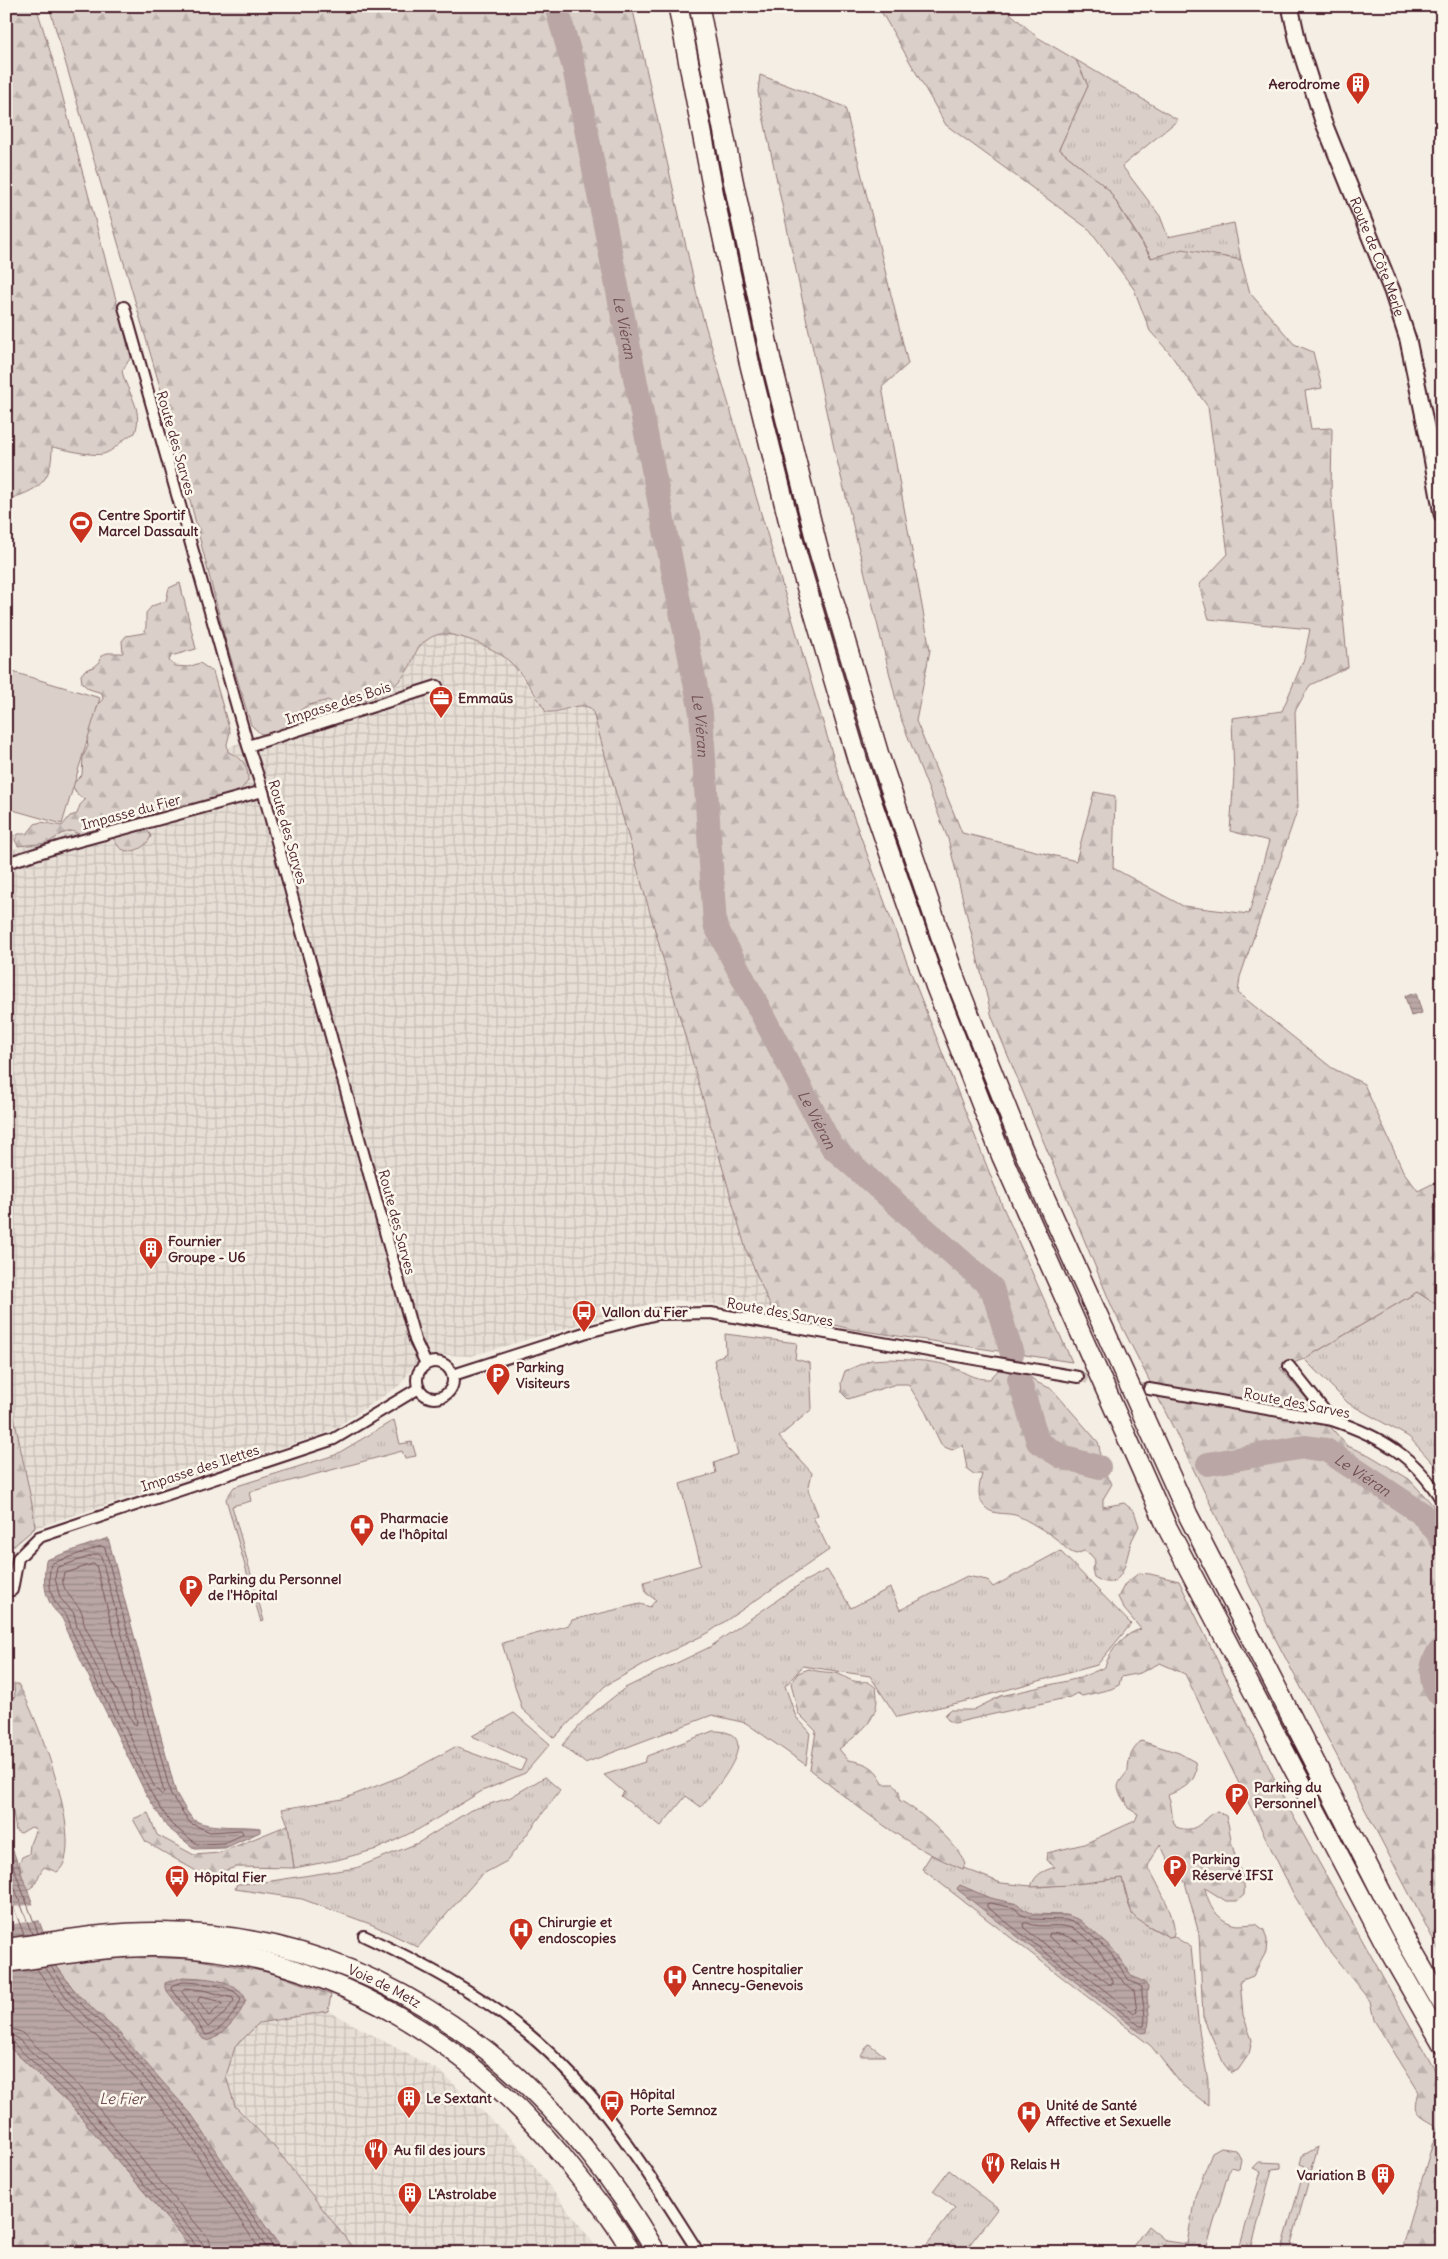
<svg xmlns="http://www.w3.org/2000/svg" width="1448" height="2259" viewBox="0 0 1448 2259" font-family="Delius,sans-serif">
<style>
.industrial{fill:url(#industrial-grid)}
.grass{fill:url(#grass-tufts);stroke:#92787a}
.forest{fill:url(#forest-firs);stroke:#92787a}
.pitch{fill:#dbd0c9;stroke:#92787a}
.water{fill:url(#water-rules);stroke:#8d7174}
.pier{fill:#f4eee4}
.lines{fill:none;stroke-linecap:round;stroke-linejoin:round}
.shore{stroke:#77555c;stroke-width:1}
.river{stroke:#baa7a5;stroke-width:24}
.minor-tunnel{stroke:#d2c5bf;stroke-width:10;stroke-dasharray:10 5;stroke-linecap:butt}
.minor-casing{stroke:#4a1f2b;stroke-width:14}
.secondary-casing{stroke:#4a1f2b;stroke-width:19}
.trunk-casing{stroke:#4a1f2b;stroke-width:21}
.motorway-casing{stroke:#4a1f2b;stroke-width:22}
.minor{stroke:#fbf7ec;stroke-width:10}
.secondary{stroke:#fbf7ec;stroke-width:15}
.trunk{stroke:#fbf7ec;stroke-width:18}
.motorway{stroke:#fbf7ec;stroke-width:19}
.labels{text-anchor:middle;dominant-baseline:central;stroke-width:5;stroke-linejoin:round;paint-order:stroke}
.poi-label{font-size:14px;font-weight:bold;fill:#4a1f2b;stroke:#fbf7ec;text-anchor:start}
.street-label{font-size:14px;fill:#4a1f2b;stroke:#fbf7ec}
.water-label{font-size:15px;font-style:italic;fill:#714f56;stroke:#fbf7ec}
</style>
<defs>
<pattern id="industrial-grid" width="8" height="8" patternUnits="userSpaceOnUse" patternTransform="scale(1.25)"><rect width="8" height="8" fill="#e7dfd6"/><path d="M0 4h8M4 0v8" fill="none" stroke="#c8bfb8"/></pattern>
<pattern id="grass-tufts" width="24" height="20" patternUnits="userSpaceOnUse" patternTransform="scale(1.25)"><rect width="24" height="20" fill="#dbd0c9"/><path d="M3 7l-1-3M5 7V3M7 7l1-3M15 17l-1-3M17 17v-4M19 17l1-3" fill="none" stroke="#bdb2ad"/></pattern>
<pattern id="forest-firs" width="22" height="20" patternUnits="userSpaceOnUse" patternTransform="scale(1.25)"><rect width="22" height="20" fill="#dbd0c9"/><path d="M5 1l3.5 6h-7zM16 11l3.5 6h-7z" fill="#bdb2ad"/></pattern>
<pattern id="water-rules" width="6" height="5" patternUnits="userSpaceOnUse" patternTransform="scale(1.25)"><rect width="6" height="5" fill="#baa7a5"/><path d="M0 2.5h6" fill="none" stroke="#998787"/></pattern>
</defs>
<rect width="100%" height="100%" fill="#f4eee4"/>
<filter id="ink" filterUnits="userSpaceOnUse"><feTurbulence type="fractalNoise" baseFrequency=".02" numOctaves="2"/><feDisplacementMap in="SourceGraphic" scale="10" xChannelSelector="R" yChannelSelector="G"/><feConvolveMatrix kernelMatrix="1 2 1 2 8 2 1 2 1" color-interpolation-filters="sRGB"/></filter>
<g filter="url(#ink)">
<path class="industrial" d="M442 633 463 637 489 648 510 661 546 712 552 713 580 705 592 709 746 1250 772 1310 674 1300 650 1304 471 1356 423 1354 399 1386 329 1432 35 1528 32 1504 6 1378V1093L11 1091V1082L6 1074V851L232 789 222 750 261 734H277L288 728 294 717 303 707 328 700 338 707 389 690 402 679 410 667 416 650 427 640Z
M328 2011 441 2072 517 2144 601 2253H357L277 2150 235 2106 226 2076 235 2047 259 2023Z"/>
<path class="grass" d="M1076 60 1178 120 1122 166 1160 216 1168 237 1234 223 1241 260 1183 250 1152 258 1108 189 1059 149 1088 86Z
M1417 1292 1442 1308V1473L1409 1437 1348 1403 1304 1359Z
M725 1334 797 1343 795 1359 810 1363 812 1409 779 1437 812 1473 808 1490 818 1515 813 1517 829 1550 708 1633 642 1665 605 1686 554 1738 522 1709 502 1643 569 1625 572 1620 640 1604 650 1607 656 1600 646 1593 644 1582 701 1565 680 1484 716 1473 714 1463 738 1454 714 1360 726 1353Z
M394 1420 400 1444 412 1442 416 1456 405 1458 402 1451 249 1492 251 1501 232 1506 264 1621 261 1622 226 1499 234 1487 335 1455Z
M1060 1551 1131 1624 1097 1665 966 1701 897 1717 870 1676 803 1666 785 1686 796 1717 810 1732 806 1765 746 1723 712 1715 585 1763 562 1745 587 1718 625 1688 710 1647 803 1582 827 1570 851 1608 890 1588 900 1610 967 1576 987 1580 993 1587Z
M514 1713 550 1744 525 1773 482 1791 419 1829 377 1849 337 1860 294 1868 288 1825 282 1809 343 1799 402 1776 455 1747 521 1771 526 1760 472 1736Z
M713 1731C769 1730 714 1790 701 1807L686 1796 661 1826 621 1796 624 1792 604 1775 645 1762 647 1756Z
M545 1777 560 1790 507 1861 481 1875 418 1947 373 1925 302 1899 235 1889 237 1884 258 1883 356 1868 418 1843 471 1810 509 1798Z
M931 1855 1001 1883 1041 1887 1122 1878C1131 1921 1132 1917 1169 1937L1173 1936 1191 1947 1199 2030 1208 2081V2105L1182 2085 1151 2046 922 1869Z
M869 2044 885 2056H860Z
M1318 2147 1291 2244 1325 2253H1281L1305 2166 1300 2164 1302 2156Z
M1221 2148 1236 2150 1241 2159 1239 2169 1230 2167 1205 2253H1128L1148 2226 1166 2241 1187 2244 1195 2196 1212 2153Z
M1259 2162 1281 2163V2168L1272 2169 1250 2253H1238L1261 2171 1253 2168Z
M949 2170 998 2208 963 2253H932L925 2247 955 2208 933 2191Z"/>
<path class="forest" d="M6 6H36L54 64 131 357 122 371C127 394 144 407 135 433 122 438 118 448 106 453 96 458 65 449 52 447 52 483 38 490 6 500Z
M49 6H632L699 304 840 780 904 955 1002 1205 1072 1362 851 1329 772 1310 746 1250 592 709C577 700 562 714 546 712 536 695 524 676 510 662 497 649 463 635 444 634 439 633 431 637 427 640 415 647 415 657 409 668 394 695 365 699 338 707L328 700C320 703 308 704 302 709 283 725 292 734 261 734L251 725 226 642 170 421Z
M878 6H1002L1037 37 1076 60 1088 86 1059 149 1108 189 1151 258 1183 249 1241 260 1250 293 1294 344 1313 352 1322 388 1305 391 1311 429 1332 428 1331 494 1348 667 1310 685 1295 711 1298 808 1240 977 1238 993 1332 1068 1364 1084 1403 1171 1418 1191 1440 1180 1442 1181V1308L1417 1292 1304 1359 1280 1368 1347 1446 1369 1455 1409 1479 1432 1504 1442 1526V1956L1275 1638 1176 1433 1112 1307 992 1017 948 839 900 716 834 448 758 92 760 75 845 107 908 364 882 387 930 650 916 721 962 833 1076 861 1094 792 1115 796 1113 868 1183 906 1249 914 1269 841 1230 831 1234 775 1232 718 1282 711 1304 659 1310 629 1209 619 1199 585 1228 554 1208 407 1168 351 1150 331 1134 289 1090 230 946 125Z
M180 583 196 649 171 656 169 661 175 666 188 667 200 663 213 672 230 732 227 744 228 752C243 758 248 765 248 781L237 794 195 807 186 804 175 807 167 806 146 819 144 825 151 836C147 847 130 857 119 847 115 843 113 835 109 830L81 835 72 831 61 834 48 843 18 846 15 840 18 834H27L35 824 41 822 62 826 70 816 77 814 80 805 85 800 77 794 72 785 82 775 83 757 88 746 85 730 94 708 103 699 102 693 89 689 82 683 81 675 85 670 94 667 100 662 101 656 107 653H123L122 641 126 636 144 633 146 627V613L152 606 166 601 169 588Z
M6 831 14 835 12 845 6 849Z
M889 1359C909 1360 927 1360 947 1365 963 1370 971 1380 990 1379L1003 1365 1020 1369 1038 1383 1052 1389 1098 1442C1101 1450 1099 1454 1100 1462 1101 1471 1107 1477 1112 1484L1103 1499V1507L1124 1503 1134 1511 1139 1526C1137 1531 1134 1535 1132 1540 1125 1559 1124 1596 1094 1577L1092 1569 1095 1560 1090 1554 1084 1551 1076 1554C1066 1551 1063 1544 1055 1538 1047 1532 1027 1520 1018 1516 1005 1511 989 1518 981 1501 977 1493 980 1482 982 1474H974L967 1469 963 1445 952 1450 942 1446 925 1411 908 1384H896L848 1399 842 1393 841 1383 845 1371 871 1360Z
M6 1378 32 1504 35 1528 15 1545 6 1548Z
M1139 1573 1150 1574 1179 1581 1288 1807 1442 2083V2253H1400L1436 2132 1435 2125C1419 2115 1412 2115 1419 2092L1374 2020 1370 2001 1327 1948 1294 1895 1185 1674 1160 1663 1140 1673 1121 1677 1119 1685 1111 1689 1082 1696 1077 1693 1070 1697 954 1723 948 1720 945 1715 950 1710H973L1001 1696 1080 1678 1105 1667C1110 1649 1124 1634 1141 1629L1124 1609 1118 1597 1125 1584Z
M809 1669C818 1672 827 1672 836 1673 843 1675 848 1680 854 1681 865 1684 864 1677 876 1688 882 1719 860 1732 839 1749L848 1760C866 1763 876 1766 883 1784H894L899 1792V1800C920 1811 955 1841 965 1863L963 1869C906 1847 859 1807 810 1770L816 1731 798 1713 791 1683 798 1673Z
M14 1684H18C36 1713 89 1850 57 1872L44 1867C36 1876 39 1887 25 1890L19 1863 22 1857 29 1854 30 1844 36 1829 31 1827 21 1833 16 1831 13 1812 6 1810V1685L12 1698 15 1697Z
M1141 1741 1179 1753 1195 1762C1200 1781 1183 1789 1168 1795 1173 1806 1170 1817 1176 1827 1197 1835 1201 1820 1217 1811L1226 1816C1230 1828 1230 1840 1234 1852 1238 1867 1246 1879 1244 1895L1237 1901H1226L1205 1888C1208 1903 1216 1919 1232 1924 1238 1926 1249 1924 1256 1924L1264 1930 1267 1940 1266 1952 1253 1976 1240 1981 1243 2015 1252 2040 1249 2054 1238 2070 1231 2073 1224 2064 1203 2017 1199 1934 1185 1882 1167 1858 1160 1844 1148 1866C1155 1880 1180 1923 1173 1936L1169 1937 1138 1920 1132 1914 1122 1878 1069 1885 1031 1887C1035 1874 1043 1871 1055 1867L1046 1860 1047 1853 1084 1844 1135 1821 1138 1814 1128 1808 1125 1798V1802C1114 1786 1117 1785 1128 1771 1128 1758 1132 1750 1141 1741Z
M148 1813 157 1835 194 1855 219 1853 288 1825 294 1868 236 1867 211 1875 198 1872 146 1842 133 1819Z
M135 1957 193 1959 273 1973 331 1995 328 2011 259 2023 235 2047 226 2076 235 2106 277 2150 357 2253H283L278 2243 121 2035 77 1994 55 1964Z
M6 2044 68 2102 196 2253H6Z"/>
<path class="pitch" d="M6 670 100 698 62 824 6 808Z"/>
<path class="water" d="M1416 993 1422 1013 1411 1016 1405 996Z
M108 1538 176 1793C181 1801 185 1810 191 1817 201 1830 242 1825 260 1828V1832L225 1848 195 1849 167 1827 146 1794 66 1630C63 1613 56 1615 50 1603 43 1589 44 1575 46 1560Z
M6 1782C11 1793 13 1803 6 1813Z
M6 1832 55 1964 77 1994 121 2035 192 2115 283 2253H196L68 2102 6 2044Z
M960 1885 990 1898 1018 1904 1023 1909 1034 1914 1067 1915 1080 1920 1112 1948 1132 1976 1144 1982 1148 1987C1144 2002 1154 2017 1146 2032L1141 2033 958 1890 957 1888Z
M183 1977C202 1978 238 1978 246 2000 240 2017 225 2032 209 2041L203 2039 165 1988V1983Z"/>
<path class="pier" d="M35 1904 41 1920 6 1925V1908Z"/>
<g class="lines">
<path class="shore" d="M102 1546 105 1548 171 1795 190 1823 210 1832 241 1830 243 1833 242 1835 224 1843 197 1844 171 1824 150 1791 71 1629C68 1612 63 1615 55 1602 49 1591 48 1576 51 1564Z
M98 1554 101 1556 164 1792 162 1795 155 1788 77 1627 74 1613 60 1598 55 1578 57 1568Z
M93 1564 96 1565 137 1722 136 1725 133 1723 84 1624C83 1619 83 1613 80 1609 73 1599 58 1587 64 1574Z
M6 1847 38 1933
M6 1865 32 1934
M6 1887 24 1935
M990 1903 1015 1908 1020 1914 1032 1919 1066 1920 1078 1924 1109 1951 1129 1980 1142 1987C1141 2000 1147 2013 1144 2026H1140L987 1907V1904Z
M1027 1923C1042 1930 1060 1921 1076 1930 1102 1945 1111 1976 1134 1990L1137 2012 1134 2013 1024 1928 1023 1924Z
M1050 1933C1080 1934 1097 1958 1113 1981V1984H1109L1049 1937Z
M45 1967 69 2001 114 2043 183 2122 270 2253
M51 1967 73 1997 118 2038 188 2118 277 2253
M37 1969 63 2006 109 2048 177 2126 262 2253
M184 1982C198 1983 234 1984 241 1999 237 2012 220 2033 206 2035L171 1988 173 1985Z
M185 1988 203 1990 233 1998 234 2001 225 2013 208 2027 182 1992Z
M200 1997 219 2001 222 2004 209 2016 198 2001Z
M6 2027 21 2032 82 2089 209 2239 213 2253
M6 2034 16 2037 77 2095 203 2244 205 2253
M6 2041 12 2042 72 2099 198 2248 199 2253"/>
<g class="river">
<path id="s1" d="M556 6 574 68 701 713 715 925 832 1147 992 1288 1012 1354"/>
<path d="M1019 1379 1038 1442 1062 1457 1099 1467"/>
<path id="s2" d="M1208 1464 1304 1447 1326 1450 1421 1513 1437 1532 1442 1541"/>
<path d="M1442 1649C1429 1662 1428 1684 1442 1697"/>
</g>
<path class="minor-tunnel" d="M1078 1377 1149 1389"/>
<defs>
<path id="minor" d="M124 307 248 746 263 791 415 1340 426 1364
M248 746 437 686
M6 863 68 844 263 791
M417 1380a18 18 0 1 1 36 0a18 18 0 1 1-36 0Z
M1289 1366 1332 1420
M453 1375 584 1333 657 1314 711 1313 1078 1377
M1149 1389 1332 1420C1380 1436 1415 1456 1442 1501
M12 1590 18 1558 39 1537 334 1439 419 1388
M364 1936C422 1963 477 1992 527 2033 600 2093 649 2174 699 2253"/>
<g id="secondary">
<path id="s3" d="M1290 6 1298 42 1323 121 1392 291 1408 340 1429 441 1442 514"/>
</g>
<g id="trunk">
<path id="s4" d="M6 1948C57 1941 109 1931 161 1932 380 1933 551 2070 657 2253"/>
<path d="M6 1963C57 1956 109 1946 160 1947 332 1951 481 2047 582 2181 600 2204 618 2227 632 2253"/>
</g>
<path id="motorway" d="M678 6 714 196 749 361 797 555 858 762 935 985 1002 1157 1167 1527 1387 1947 1442 2043
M699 6 733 180 771 360 817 545 879 755 956 981 1022 1147 1188 1515 1406 1940 1442 2003"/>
</defs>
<use href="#minor" class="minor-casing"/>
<use href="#secondary" class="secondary-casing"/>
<use href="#trunk" class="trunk-casing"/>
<use href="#motorway" class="motorway-casing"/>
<use href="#minor" class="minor"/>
<use href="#secondary" class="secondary"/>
<use href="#trunk" class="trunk"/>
<use href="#motorway" class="motorway"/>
</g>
</g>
<defs>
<symbol id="building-pin" viewBox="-11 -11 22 30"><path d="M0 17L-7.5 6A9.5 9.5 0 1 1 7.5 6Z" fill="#c8321e" stroke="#fbf7ec"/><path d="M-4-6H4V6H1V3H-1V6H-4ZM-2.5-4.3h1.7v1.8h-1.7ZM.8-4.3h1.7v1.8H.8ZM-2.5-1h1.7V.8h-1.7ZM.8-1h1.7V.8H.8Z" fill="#fff"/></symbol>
<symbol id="stadium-pin" viewBox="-11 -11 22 30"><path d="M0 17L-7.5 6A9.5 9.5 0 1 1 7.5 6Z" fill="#c8321e" stroke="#fbf7ec"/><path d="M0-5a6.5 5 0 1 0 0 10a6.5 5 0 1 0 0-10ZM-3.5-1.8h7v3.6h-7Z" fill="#fff"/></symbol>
<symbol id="office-pin" viewBox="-11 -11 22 30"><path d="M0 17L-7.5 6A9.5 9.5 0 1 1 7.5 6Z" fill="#c8321e" stroke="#fbf7ec"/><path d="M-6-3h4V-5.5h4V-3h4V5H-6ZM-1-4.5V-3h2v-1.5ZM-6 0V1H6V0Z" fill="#fff"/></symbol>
<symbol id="bus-pin" viewBox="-11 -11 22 30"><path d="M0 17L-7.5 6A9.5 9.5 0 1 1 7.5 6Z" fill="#c8321e" stroke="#fbf7ec"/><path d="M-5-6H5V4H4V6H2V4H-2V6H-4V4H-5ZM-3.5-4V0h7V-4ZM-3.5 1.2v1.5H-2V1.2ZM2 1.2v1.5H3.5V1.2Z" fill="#fff"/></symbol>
<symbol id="parking-pin" viewBox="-11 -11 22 30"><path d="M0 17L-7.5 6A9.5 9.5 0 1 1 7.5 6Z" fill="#c8321e" stroke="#fbf7ec"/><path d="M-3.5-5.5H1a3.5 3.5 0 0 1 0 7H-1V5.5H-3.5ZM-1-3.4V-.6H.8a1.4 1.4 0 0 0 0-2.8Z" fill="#fff"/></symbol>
<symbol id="pharmacy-pin" viewBox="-11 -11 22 30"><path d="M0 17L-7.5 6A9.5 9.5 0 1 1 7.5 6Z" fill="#c8321e" stroke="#fbf7ec"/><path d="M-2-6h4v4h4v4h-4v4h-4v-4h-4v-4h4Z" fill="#fff"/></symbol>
<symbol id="hospital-pin" viewBox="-11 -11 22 30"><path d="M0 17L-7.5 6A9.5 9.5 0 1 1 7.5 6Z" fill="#c8321e" stroke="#fbf7ec"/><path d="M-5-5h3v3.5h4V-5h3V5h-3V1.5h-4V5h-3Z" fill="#fff"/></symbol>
<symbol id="restaurant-pin" viewBox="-11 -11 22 30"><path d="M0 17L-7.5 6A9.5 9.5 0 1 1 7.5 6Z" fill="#c8321e" stroke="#fbf7ec"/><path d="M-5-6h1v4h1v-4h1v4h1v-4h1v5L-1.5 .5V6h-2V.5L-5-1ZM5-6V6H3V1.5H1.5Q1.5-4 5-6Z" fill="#fff"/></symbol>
</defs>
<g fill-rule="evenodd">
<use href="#building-pin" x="1344" y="70" width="28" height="38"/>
<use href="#stadium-pin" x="67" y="509" width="28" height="38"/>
<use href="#office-pin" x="427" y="684" width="28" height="38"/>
<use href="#building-pin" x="137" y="1235" width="28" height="38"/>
<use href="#bus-pin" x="570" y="1298" width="28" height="38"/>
<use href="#parking-pin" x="484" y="1361" width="28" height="38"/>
<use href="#pharmacy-pin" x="348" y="1512" width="28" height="38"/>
<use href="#parking-pin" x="177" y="1573" width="28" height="38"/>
<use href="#parking-pin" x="1223" y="1781" width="28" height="38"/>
<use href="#parking-pin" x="1161" y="1853" width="28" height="38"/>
<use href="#bus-pin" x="163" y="1863" width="28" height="38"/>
<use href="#hospital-pin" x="507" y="1916" width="28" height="38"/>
<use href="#hospital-pin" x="661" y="1963" width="28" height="38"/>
<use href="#building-pin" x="395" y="2084" width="28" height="38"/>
<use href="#bus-pin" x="598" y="2088" width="28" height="38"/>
<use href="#hospital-pin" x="1015" y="2099" width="28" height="38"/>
<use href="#restaurant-pin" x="362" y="2136" width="28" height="38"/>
<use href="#restaurant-pin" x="979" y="2150" width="28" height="38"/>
<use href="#building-pin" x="1369" y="2161" width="28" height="38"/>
<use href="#building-pin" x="396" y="2180" width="28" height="38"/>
</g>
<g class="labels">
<g class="poi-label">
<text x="1340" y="84" text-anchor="end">Aerodrome</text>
<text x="98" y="515">Centre Sportif<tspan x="98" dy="16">Marcel Dassault</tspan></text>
<text x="458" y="698">Emmaüs</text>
<text x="168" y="1241">Fournier<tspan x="168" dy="16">Groupe - U6</tspan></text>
<text x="602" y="1312">Vallon du Fier</text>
<text x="516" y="1367">Parking<tspan x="516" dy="16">Visiteurs</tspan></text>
<text x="380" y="1518">Pharmacie<tspan x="380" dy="16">de l'hôpital</tspan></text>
<text x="208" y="1579">Parking du Personnel<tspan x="208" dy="16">de l'Hôpital</tspan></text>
<text x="1254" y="1787">Parking du<tspan x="1254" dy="16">Personnel</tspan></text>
<text x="1192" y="1859">Parking<tspan x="1192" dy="16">Réservé IFSI</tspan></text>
<text x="194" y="1877">Hôpital Fier</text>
<text x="538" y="1922">Chirurgie et<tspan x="538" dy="16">endoscopies</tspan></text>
<text x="692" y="1969">Centre hospitalier<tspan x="692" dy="16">Annecy-Genevois</tspan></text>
<text x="630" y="2094">Hôpital<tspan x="630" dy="16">Porte Semnoz</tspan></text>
<text x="426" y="2098">Le Sextant</text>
<text x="1046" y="2105">Unité de Santé<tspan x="1046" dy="16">Affective et Sexuelle</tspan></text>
<text x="394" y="2150">Au fil des jours</text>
<text x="1010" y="2164">Relais H</text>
<text x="1366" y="2175" text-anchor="end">Variation B</text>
<text x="428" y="2194">L'Astrolabe</text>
</g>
<g class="street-label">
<text stroke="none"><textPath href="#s3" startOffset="266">Route de Côte Merle</textPath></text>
<text transform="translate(176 443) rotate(74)">Route des Sarves</text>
<text transform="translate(338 703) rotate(-18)">Impasse des Bois</text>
<text transform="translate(131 812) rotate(-15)">Impasse du Fier</text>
<text transform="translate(288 832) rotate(74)">Route des Sarves</text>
<text transform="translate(397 1222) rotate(75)">Route des Sarves</text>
<text transform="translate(780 1312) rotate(10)">Route des Sarves</text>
<text transform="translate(1297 1403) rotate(11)">Route des Sarves</text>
<text transform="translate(200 1468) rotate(-18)">Impasse des Ilettes</text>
<text stroke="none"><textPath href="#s4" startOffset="388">Voie de Metz</textPath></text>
</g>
<g class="water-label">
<text stroke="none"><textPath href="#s1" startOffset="329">Le Viéran</textPath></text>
<text stroke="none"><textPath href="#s1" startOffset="734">Le Viéran</textPath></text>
<text stroke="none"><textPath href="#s1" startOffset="1154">Le Viéran</textPath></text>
<text stroke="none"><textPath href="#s2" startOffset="164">Le Viéran</textPath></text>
<text x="122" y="2098">Le Fier</text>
</g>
</g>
<rect width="1448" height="2259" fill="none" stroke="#fbf7ec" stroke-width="25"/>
<rect x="12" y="12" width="1423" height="2234" fill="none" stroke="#4a1f2b" stroke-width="2" filter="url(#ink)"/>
</svg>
